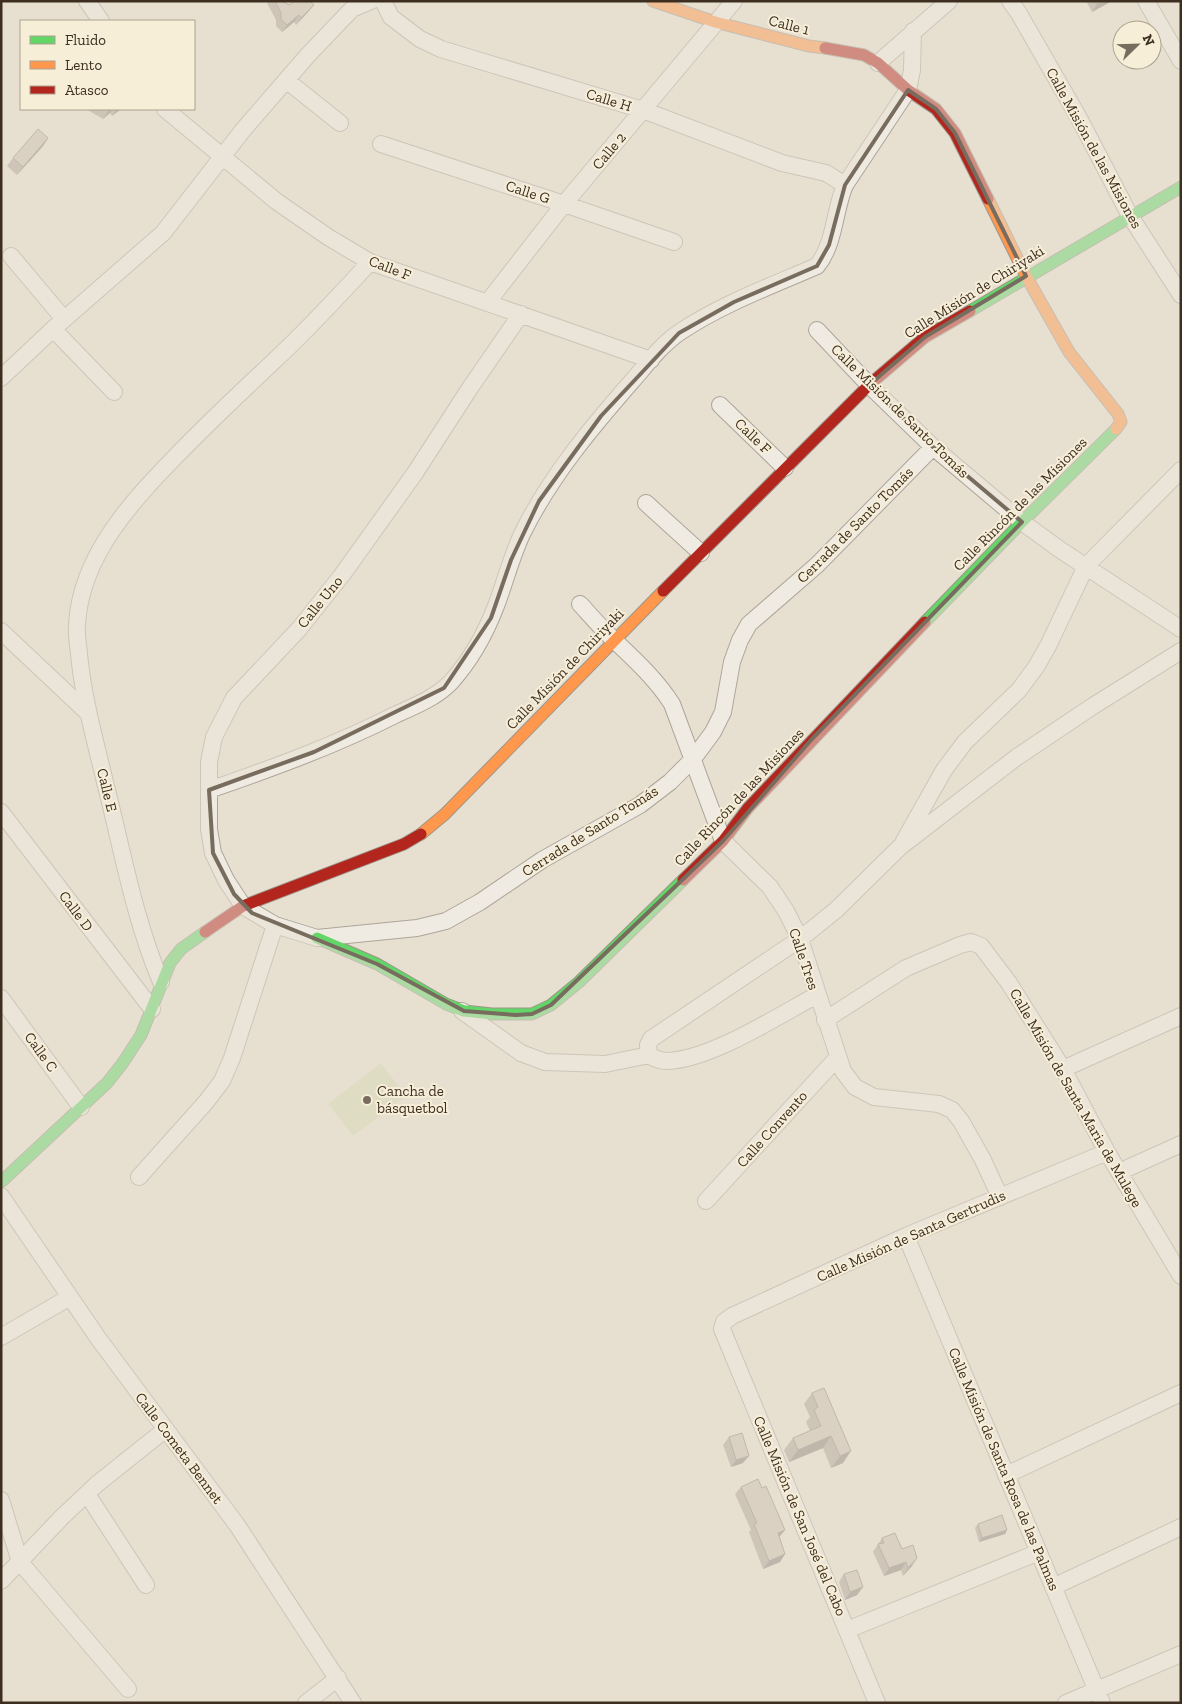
<svg xmlns="http://www.w3.org/2000/svg" width="1182" height="1704" viewBox="0 0 1182 1704" font-family="'Zilla Slab',serif">
<style>
.pitch{fill:#d6d7b3}
.lines{fill:none;stroke-linecap:round;stroke-linejoin:round}
.street-casing{stroke:#ada599;stroke-width:18}
.fast-casing{stroke:#9c958a;stroke-width:13}
.slow-casing{stroke:#9c958a;stroke-width:13}
.jam-casing{stroke:#9c958a;stroke-width:13}
.street{stroke:#efebe3;stroke-width:16}
.fast{stroke:#63d668;stroke-width:11}
.slow{stroke:#ff974d;stroke-width:11}
.jam{stroke:#b3261e;stroke-width:11}
.wall{fill:#afa499}
.shaded-wall{fill:#8e867d}
.building{fill:#cbbfb2;stroke:#8e867d}
.marked{fill:none;stroke:#786c5e;stroke-width:4;stroke-linejoin:round}
.poi-dot{fill:#786c5e;stroke:#f7eed8;stroke-width:2}
.labels{text-anchor:middle;dominant-baseline:central;stroke-width:4;stroke-linejoin:round;paint-order:stroke}
.street-label{font-size:15px;fill:#3d2e20;stroke:#f7eed8}
.poi-label{font-size:15px;fill:#3d2e20;stroke:#f7eed8;text-anchor:start}
</style>
<rect width="100%" height="100%" fill="#e7e0d1"/>
<path class="pitch" d="M381 1063 406 1096 353 1136 328 1104Z"/>
<g class="lines">
<defs>
<path id="street" d="M87 1 101 21
M383 1 391 17 420 39 441 49 643 110 782 163 826 173 845 185
M1010 1 1018 12 1079 118 1130 216 1181 295
M1146 1 1181 61
M878 63 949 1
M286 80 340 123
M165 109 276 201 328 237 370 262 651 360
M381 144 564 204 674 242
M11 256 64 319
M487 303 564 204 734 1
M521 314 470 388 415 473 342 575 299 629 234 698 214 737 209 762V829L213 853 226 880 243 906 275 925 317 938 417 928 446 921 480 902 542 860 640 805 670 782 693 759 713 732 723 712 732 662 740 640 749 624 817 565 933 447
M53 329 114 392
M817 330 869 385 933 447 1022 522 1059 549 1181 629
M1 378 53 329 163 233 243 130 308 55 352 9 371 1
M720 405 785 468
M646 503 701 553
M580 604C591 616 602 629 615 641 636 661 656 679 672 704L723 841 770 887 786 911 800 939 843 1071 855 1087 874 1097 939 1104 952 1110 961 1121 983 1160 1000 1197
M1 631 88 713
M209 790C273 768 336 745 397 714 415 706 437 697 451 682 470 661 486 632 496 606 505 582 511 558 522 534 550 477 591 428 633 380 647 364 662 344 680 332 722 304 771 286 817 266 835 244 834 211 845 185L908 90 912 70 913 31
M1 812 152 1009
M904 841 944 770 965 742 1019 690 1036 667 1048 646 1086 566 1181 470
M161 982C134 918 122 849 105 782 95 740 83 697 79 654 78 644 76 634 77 624 81 555 133 500 179 453 209 422 241 392 273 362 307 330 339 296 370 262
M1 998 81 1107
M462 1011 521 1053 545 1062 605 1064 649 1055C655 1059 660 1061 667 1061 710 1060 778 1016 817 995
M825 1020 906 968 960 945 971 942 981 946 1009 983 1063 1069 1107 1152 1181 1276
M649 1055 648 1045 651 1039 800 939 836 910 900 847 1017 757 1093 706 1181 651
M1063 1069 1181 1016
M1119 1172 1181 1144
M139 1177 206 1102 222 1081 232 1058 275 925
M1 1196 98 1338 237 1525 353 1703
M706 1201 838 1057
M906 1236 1102 1703
M1 1337 70 1297
M1006 1475 1181 1393
M87 1494 146 1585
M1 1500 20 1562 128 1689
M1 1581 62 1517 97 1484 166 1429
M1053 1587 1181 1527
M847 1630 1039 1552
M306 1703 338 1678
M877 1703 722 1329 724 1322 732 1316 906 1236 1107 1152
M1066 1703 1181 1654"/>
<path id="fast" d="M970 311 1181 187
M925 622 1022 522 1116 429
M317 938 377 964 446 1004 464 1011 492 1014H532L551 1005 579 982 683 880
M1 1182 107 1083 122 1064 141 1035 170 963 181 949 205 932"/>
<path id="slow" d="M653 1 715 22 809 46 825 48
M988 199 1026 276 1069 352 1118 414 1121 422 1116 429
M421 834 445 814 663 591"/>
<path id="jam" d="M825 48 864 55 878 63 908 90 936 109 955 133 988 199
M663 591 869 385 925 337 970 311
M683 880 723 841 748 808 925 622
M205 932 243 906 404 844 421 834"/>
</defs>
<use href="#street" class="street-casing"/>
<use href="#fast" class="fast-casing"/>
<use href="#slow" class="slow-casing"/>
<use href="#jam" class="jam-casing"/>
<use href="#street" class="street"/>
<use href="#fast" class="fast"/>
<use href="#slow" class="slow"/>
<use href="#jam" class="jam"/>
</g>
<path class="wall" d="M269 1H282L289 5H314L308 12 296 25 294 22 282 32 276 26V20L267 3Z
M1086 1H1112L1092 12Z
M86 109H121L112 116 110 113 103 119Z
M48 138 43 146 17 175 7 166 13 158Z
M812 1393 843 1463 831 1468 823 1448 789 1462 784 1450 793 1438 810 1431 806 1422 810 1417 804 1404Z
M729 1437 743 1463 731 1467 723 1445Z
M741 1487 762 1488 785 1530 779 1537 785 1554 780 1562 763 1569 749 1532 751 1530 735 1494Z
M978 1524 1007 1530 1005 1534 979 1542 975 1528Z
M882 1538 902 1549 912 1566 903 1576 901 1570 884 1576 873 1552Z
M844 1574 863 1587 857 1595 845 1600 839 1582Z"/>
<path class="shaded-wall" d="M1103 1H1112L1092 12 1097 4Z
M314 5 308 12 296 25 301 18Z
M299 15 294 22 282 32 287 25Z
M111 109H113L110 113 103 119 108 111Z
M117 109H121L112 116Z
M48 138 43 146 17 175 23 167Z
M831 1436 823 1448 789 1462 798 1450Z
M851 1451 843 1463 831 1468 840 1456Z
M749 1456 743 1463 731 1467 736 1460Z
M785 1530 779 1537 778 1533Z
M1007 1530 1005 1534 979 1542 982 1538Z
M785 1554 780 1562 763 1569 769 1561Z
M917 1558 912 1566 903 1576 908 1568Z
M906 1562 901 1570 884 1576 889 1568Z
M863 1587 857 1595 845 1600 850 1592Z"/>
<path class="building" d="M275 1H282L289 5 294 1H310L314 5 301 18 299 15 287 25 281 19V13Z
M1095 1H1103L1097 4Z
M38 129 48 138 23 167 13 158Z
M824 1388 851 1451 840 1456 831 1436 798 1450 793 1438 821 1426 814 1410 818 1407 812 1393Z
M742 1433 749 1456 736 1460 729 1437Z
M758 1479 762 1488 766 1486 785 1530 778 1533 785 1554 769 1561 754 1524 757 1523 741 1487Z
M1002 1515 1007 1530 982 1538 978 1524Z
M895 1533 902 1549 913 1545 917 1558 908 1568 906 1562 889 1568 878 1544 884 1543 882 1538Z
M857 1570 863 1587 850 1592 844 1574Z"/>
<path d="M0 0H1182V1704H0ZM908 90 936 109 955 133 1026 276 925 337 869 385 933 447 1022 522 811 740 723 841 551 1005 532 1014 516 1015 464 1011 377 964 252 913 234 894 213 853 209 790 314 752 444 688 491 618 511 560 539 501 601 416 679 333 734 302 817 266 829 245 845 185Z" fill="#e7e0d1" fill-opacity=".55" fill-rule="evenodd"/>
<path class="marked" d="M908 90 936 109 955 133 1026 276 925 337 869 385 933 447 1022 522 811 740 723 841 551 1005 532 1014 516 1015 464 1011 377 964 252 913 234 894 213 853 209 790 314 752 444 688 491 618 511 560 539 501 601 416 679 333 734 302 817 266 829 245 845 185Z"/>
<circle class="poi-dot" cx="367" cy="1100" r="5"/>
<g class="labels">
<g class="street-label">
<text transform="translate(789 25) rotate(14)">Calle 1</text>
<text transform="translate(609 100) rotate(17)">Calle H</text>
<text transform="translate(1094 148) rotate(61)">Calle Misión de las Misiones</text>
<text transform="translate(609 151) rotate(-50)">Calle 2</text>
<text transform="translate(528 192) rotate(18)">Calle G</text>
<text transform="translate(390 268) rotate(21)">Calle F</text>
<text transform="translate(974 292) rotate(-32)">Calle Misión de Chiriyaki</text>
<text transform="translate(900 411) rotate(44)">Calle Misión de Santo Tomás</text>
<text transform="translate(753 436) rotate(44)">Calle F</text>
<text transform="translate(1020 504) rotate(-45)">Calle Rincón de las Misiones</text>
<text transform="translate(855 525) rotate(-45)">Cerrada de Santo Tomás</text>
<text transform="translate(320 602) rotate(-51)">Calle Uno</text>
<text transform="translate(565 669) rotate(-46)">Calle Misión de Chiriyaki</text>
<text transform="translate(107 790) rotate(76)">Calle E</text>
<text transform="translate(739 797) rotate(-47)">Calle Rincón de las Misiones</text>
<text transform="translate(590 831) rotate(-32)">Cerrada de Santo Tomás</text>
<text transform="translate(76 911) rotate(53)">Calle D</text>
<text transform="translate(804 959) rotate(71)">Calle Tres</text>
<text transform="translate(41 1052) rotate(54)">Calle C</text>
<text transform="translate(1076 1098) rotate(60)">Calle Misión de Santa Maria de Mulege</text>
<text transform="translate(772 1129) rotate(-48)">Calle Convento</text>
<text transform="translate(911 1236) rotate(-24)">Calle Misión de Santa Gertrudis</text>
<text transform="translate(179 1448) rotate(53)">Calle Cometa Bennet</text>
<text transform="translate(1004 1469) rotate(67)">Calle Misión de Santa Rosa de las Palmas</text>
<text transform="translate(800 1516) rotate(67)">Calle Misión de San José del Cabo</text>
</g>
<g class="poi-label">
<text x="377" y="1091">Cancha de<tspan x="377" dy="17">básquetbol</tspan></text>
</g>
</g>
<rect width="1182" height="1704" fill="none" stroke="#3d2e20" stroke-width="5"/>
<rect x="20" y="20" width="175" height="90" fill="#f7eed8" stroke="#ada18e"/>
<rect x="30" y="36" width="25" height="8" fill="#63d668" stroke="#ada18e"/>
<text x="65" y="45" font-size="15" fill="#3d2e20">Fluido</text>
<rect x="30" y="61" width="25" height="8" fill="#ff974d" stroke="#ada18e"/>
<text x="65" y="70" font-size="15" fill="#3d2e20">Lento</text>
<rect x="30" y="86" width="25" height="8" fill="#b3261e" stroke="#ada18e"/>
<text x="65" y="95" font-size="15" fill="#3d2e20">Atasco</text>
<g transform="translate(1137 45) rotate(67)"><circle r="24" fill="#f7eed8" stroke="#ada18e"/>
<path d="M0-4L9 19L0 12L-9 19Z" fill="#786c5e"/>
<text y="-8" font-size="14" font-weight="bold" text-anchor="middle" fill="#3d2e20">N</text>
</g>
</svg>
